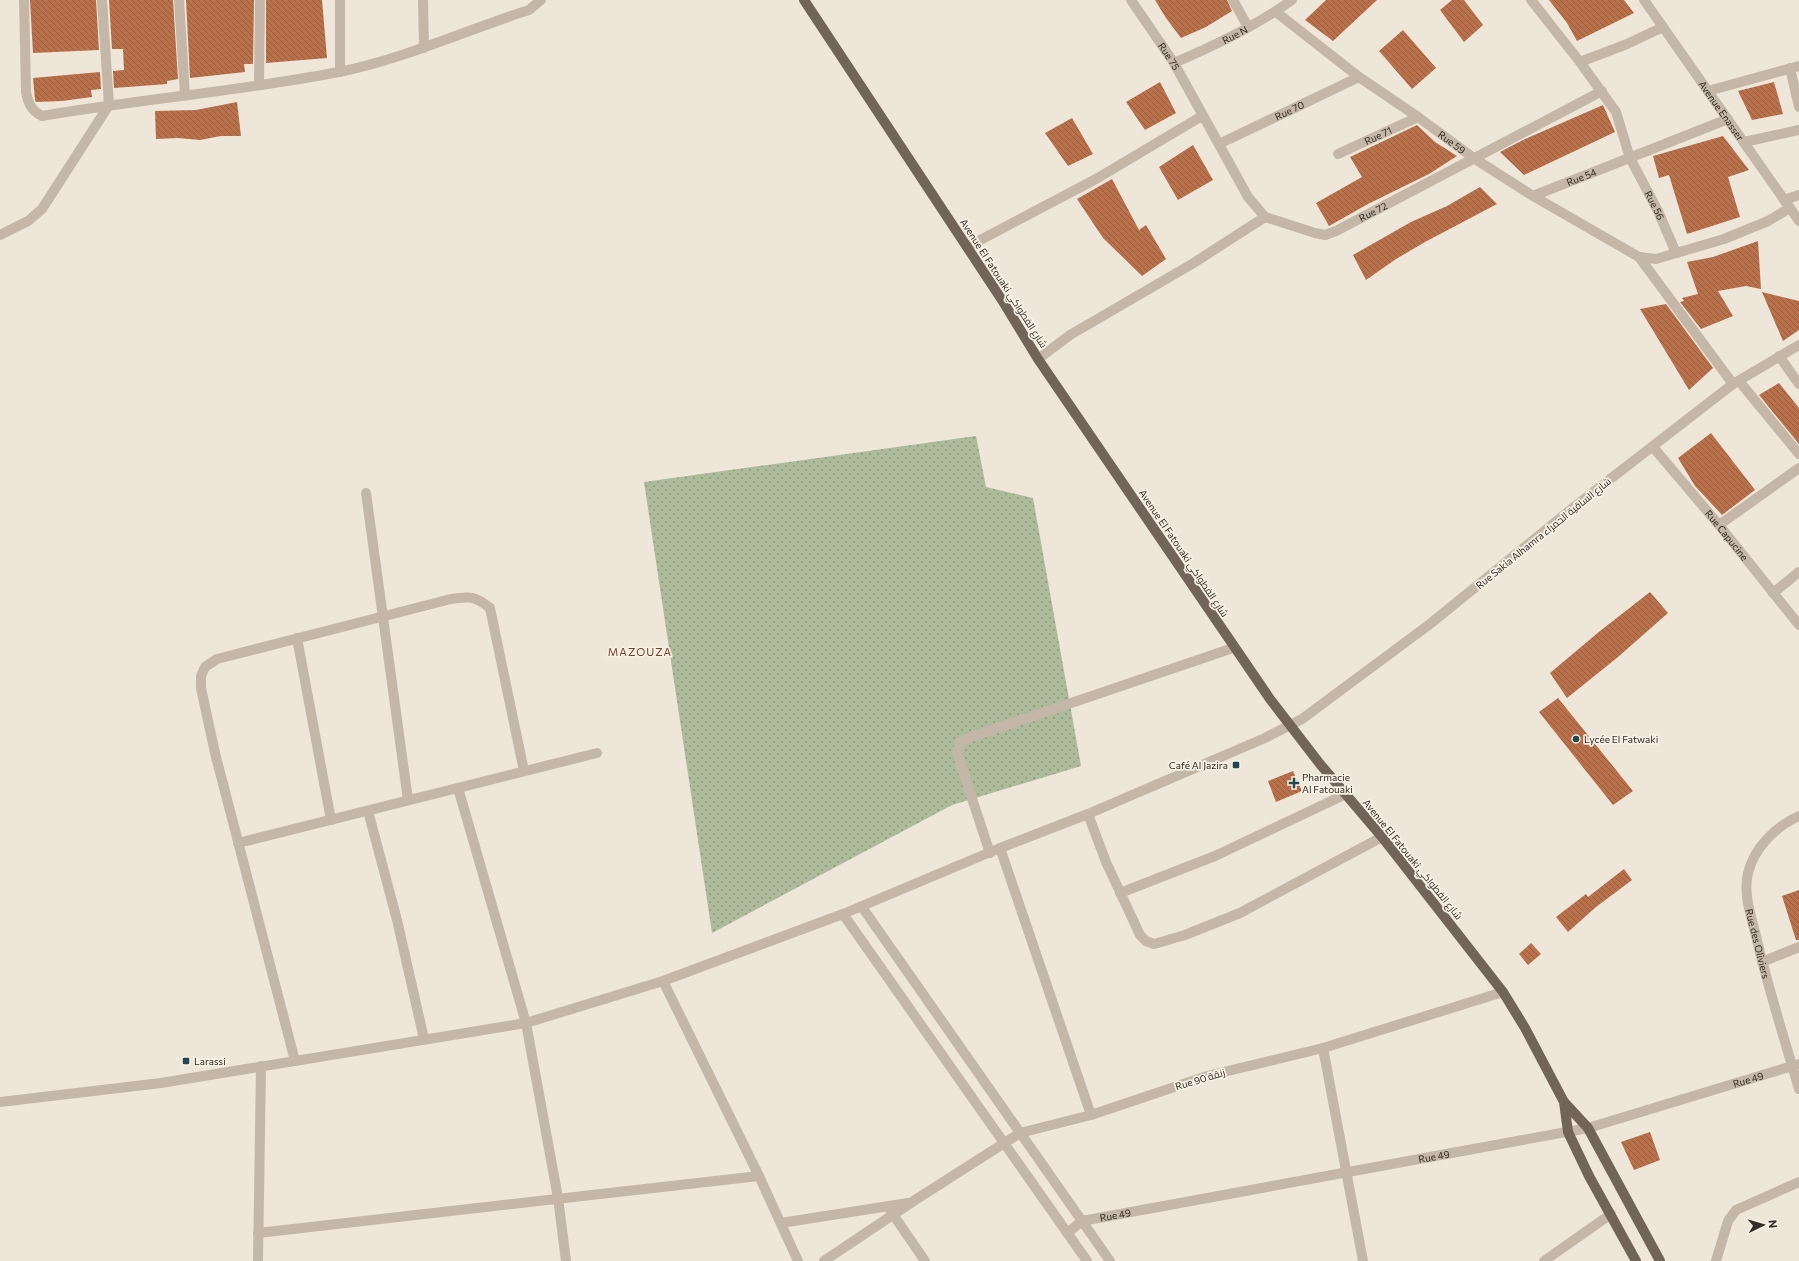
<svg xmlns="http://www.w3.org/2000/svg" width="1799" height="1261" viewBox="0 0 1799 1261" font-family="Commissioner,Cairo,sans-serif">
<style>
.grass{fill:url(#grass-dots)}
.building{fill:url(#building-back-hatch)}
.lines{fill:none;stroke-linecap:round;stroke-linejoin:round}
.minor{stroke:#c5b7a7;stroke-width:10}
.major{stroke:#726459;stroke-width:10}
.poi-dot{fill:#21474f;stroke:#f6f0e5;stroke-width:1.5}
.labels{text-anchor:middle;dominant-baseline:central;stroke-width:3.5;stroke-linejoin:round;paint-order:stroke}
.street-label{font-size:10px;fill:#322b26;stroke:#f6f0e5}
.poi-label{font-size:10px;fill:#322b26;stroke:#f6f0e5;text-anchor:start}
.neighbourhood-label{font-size:11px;letter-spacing:1px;fill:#784228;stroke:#f6f0e5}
</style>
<defs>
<pattern id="grass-dots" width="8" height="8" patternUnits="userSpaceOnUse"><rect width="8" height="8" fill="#adbb9b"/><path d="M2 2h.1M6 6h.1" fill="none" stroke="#8d987e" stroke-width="1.8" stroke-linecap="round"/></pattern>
<pattern id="building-back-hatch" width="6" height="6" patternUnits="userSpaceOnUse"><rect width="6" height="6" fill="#b9714c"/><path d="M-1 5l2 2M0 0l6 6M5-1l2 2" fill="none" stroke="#975d3f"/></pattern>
</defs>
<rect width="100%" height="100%" fill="#eee6d9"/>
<path class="grass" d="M976 436 986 487 1033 498 1081 766 952 805 712 933 644 482Z"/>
<path class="building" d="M30 0H96L99 50 33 53Z
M109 0H173L178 79 167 81V84L114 88 113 71 124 70 123 49H112Z
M186 0H254L253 64H244L245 72 190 78Z
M266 0H322L327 58 266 63Z
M1155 0H1227L1232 11 1206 27 1181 38 1166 18Z
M1326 0H1377L1333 41 1305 20Z
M1452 0H1464L1483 25 1464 42 1440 10Z
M1549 0H1624L1634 13 1577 41 1567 23Z
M1403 30 1436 68 1412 89 1379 51Z
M100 72 101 89 91 90 92 97 62 101 36 102 35 100 33 78Z
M1160 82 1176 113 1145 130 1126 102Z
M1774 82 1783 114 1752 120 1738 91Z
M237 102 241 136H221L200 140 178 138 156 139 155 111 196 110Z
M1603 105 1615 132 1524 175 1500 152 1523 140Z
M1072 118 1093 154 1068 166 1045 133Z
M1417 125 1435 142 1457 156 1429 174 1368 204 1329 226 1316 203 1362 177 1350 157Z
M1723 136 1749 170 1728 177 1740 217 1687 234 1669 175 1659 178 1653 156Z
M1193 145 1213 180 1178 200 1159 167Z
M1112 179 1139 230 1146 225 1166 259 1142 276 1103 238 1077 199Z
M1480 187 1497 204 1425 242 1396 259 1366 280 1353 255 1411 222 1447 206Z
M1758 241 1761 289 1746 286 1718 291 1733 316 1701 329 1680 302 1684 301 1682 298 1698 294 1687 262 1713 257Z
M1762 292 1799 301V330L1783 341Z
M1666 304 1713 368 1689 390 1640 309Z
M1779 383 1799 408V444L1759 395Z
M1711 433 1755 490 1722 515 1695 486 1678 458Z
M1650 592 1668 613 1618 657 1567 698 1550 673 1600 631Z
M1558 698 1633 791 1613 805 1539 712Z
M1293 771 1302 791 1276 802 1268 781Z
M1624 869 1632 880 1596 907 1568 932 1556 917 1586 894 1588 897Z
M1799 890V940H1796L1782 896Z
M1531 943 1541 954 1528 965 1519 954Z
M1650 1132 1660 1160 1634 1170 1621 1142Z"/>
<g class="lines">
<g class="minor">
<path d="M24 0 26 91C28 104 31 110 42 116 141 99 241 91 339 72 404 59 466 30 529 10L541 0"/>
<path d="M179 0 185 95"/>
<path d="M340 0V72"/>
<path d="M423 0 424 48"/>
<path id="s1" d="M1131 0 1174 63 1248 197 1265 217"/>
<path d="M1233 0 1248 27"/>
<path id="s2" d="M1531 0 1580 62 1616 112 1630 158 1658 211 1676 253"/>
<path id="s3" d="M1644 0 1799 221"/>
<path id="s4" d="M1276 12 1359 77 1418 117 1475 159 1533 196 1639 257 1656 259 1724 239 1768 221 1790 208"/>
<path d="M1580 62 1627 44 1663 27"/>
<path id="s5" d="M1174 63C1214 46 1256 26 1292 0"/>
<path d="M1790 68 1799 107"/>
<path d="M259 85 260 0"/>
<path d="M1708 91 1799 66"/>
<path d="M1744 142 1799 130"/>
<path id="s6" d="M1219 144 1359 77"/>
<path id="s7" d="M1338 154 1418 117"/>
<path id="s8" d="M1533 196 1728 119"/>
<path d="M1784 200 1799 195"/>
<path id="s9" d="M1265 217 1315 233 1325 235 1336 231 1602 91"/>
<path d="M0 235 28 221 42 209 109 105 102 0"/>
<path d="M967 247 1096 179 1202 116"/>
<path d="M1639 257 1733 384"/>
<path d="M1779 356 1799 384"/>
<path d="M1038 359 1070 335 1192 264 1265 217"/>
<path d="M1739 381 1799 454"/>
<path id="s10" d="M1653 447 1719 525 1799 625"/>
<path d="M366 493 408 800"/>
<path d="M1719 525 1799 468"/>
<path d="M1773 593 1799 572"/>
<path d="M297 638 331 820"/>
<path d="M458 788 526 1023 558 1198 566 1261"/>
<path d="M368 811 397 920 424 1039"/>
<path d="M1088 814 1106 862 1140 935 1146 941 1154 944 1185 935 1240 913 1382 837"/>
<path id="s11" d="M1799 816C1776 826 1754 848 1748 873 1743 894 1751 916 1756 936 1768 988 1784 1038 1799 1089"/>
<path d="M238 843 597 753"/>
<path d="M1000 848 1091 1115"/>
<path d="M990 853 957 753 960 743 968 738 1233 648"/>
<path d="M1120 893 1215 856 1346 794"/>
<path d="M862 907 1110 1261"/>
<path d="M843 914 1087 1261"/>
<path d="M1762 962 1799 947"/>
<path d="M663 981 759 1176 798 1261"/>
<path d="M1323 1048 1363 1261"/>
<path d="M295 1061 215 753 201 688V676L205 667 217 659 451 599C470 596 475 596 490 608L524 771"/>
<path d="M0 1102 161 1083 526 1023 663 981 843 914 1000 848 1088 814 1265 738 1302 719 1430 624 1569 511 1733 384 1799 345"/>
<path d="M890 1210 925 1261"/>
<path d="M781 1223 908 1203"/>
<path d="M258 1233 759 1176"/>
<path id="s12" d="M1067 1233 1082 1221 1588 1128 1799 1064"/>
<path d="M258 1261 261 1066"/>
<path d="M824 1261 912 1202 1020 1133 1091 1115 1207 1076 1323 1048 1503 992"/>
<path d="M1544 1261 1611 1214"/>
<path d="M1716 1261 1728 1221 1736 1210 1799 1182"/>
</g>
<path class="major" d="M804 0 1002 300 1038 359 1270 699 1320 764 1382 837 1503 992 1525 1028 1564 1102 1588 1128 1660 1261
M1564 1102 1568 1132 1589 1176 1636 1261"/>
</g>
<g class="poi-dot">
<circle cx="1576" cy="739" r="4"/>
<rect x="1232" y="761" width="8" height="8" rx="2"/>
<path d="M1292 777h4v4h4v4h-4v4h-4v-4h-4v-4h4z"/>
<rect x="182" y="1057" width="8" height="8" rx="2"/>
</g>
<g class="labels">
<g class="street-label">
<text stroke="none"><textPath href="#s5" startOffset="67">Rue N</textPath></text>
<text stroke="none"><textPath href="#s1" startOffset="68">Rue 75</textPath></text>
<text stroke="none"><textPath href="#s3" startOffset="135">Avenue Enasser</textPath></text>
<text stroke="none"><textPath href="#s6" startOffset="78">Rue 70</textPath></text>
<text stroke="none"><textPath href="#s7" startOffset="44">Rue 71</textPath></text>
<text stroke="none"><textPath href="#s4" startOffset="219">Rue 59</textPath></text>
<text stroke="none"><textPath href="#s8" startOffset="52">Rue 54</textPath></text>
<text stroke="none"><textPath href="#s2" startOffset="242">Rue 56</textPath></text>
<text stroke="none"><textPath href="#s9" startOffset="116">Rue 72</textPath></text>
<text transform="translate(1004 283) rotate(57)">Avenue El Fatouaki شارع الفطواكي</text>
<text transform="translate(1543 533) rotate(-39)">Rue Sakia Alhamra شارع الساقية الحمراء</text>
<text stroke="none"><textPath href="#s10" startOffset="115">Rue Capucine</textPath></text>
<text transform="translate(1184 553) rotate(56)">Avenue El Fatouaki شارع الفطواكي</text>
<text transform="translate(1413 859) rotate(51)">Avenue El Fatouaki شارع الفطواكي</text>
<text stroke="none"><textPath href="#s11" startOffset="151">Rue des Oliviers</textPath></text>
<text transform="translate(1200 1079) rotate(-17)">Rue 90 زنقة</text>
<text stroke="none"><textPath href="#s12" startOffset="701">Rue 49</textPath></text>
<text stroke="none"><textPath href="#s12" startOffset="377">Rue 49</textPath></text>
<text stroke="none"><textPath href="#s12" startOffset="53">Rue 49</textPath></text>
</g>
<g class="poi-label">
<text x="1584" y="739">Lycée El Fatwaki</text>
<text x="1228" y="765" text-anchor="end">Café Al Jazira</text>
<text x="1302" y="777">Pharmacie<tspan x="1302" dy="12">Al Fatouaki</tspan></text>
<text x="194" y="1061">Larassi</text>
</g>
<g class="neighbourhood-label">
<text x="640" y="651">MAZOUZA</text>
</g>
</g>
<g transform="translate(1763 1225) rotate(85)" stroke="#f6f0e5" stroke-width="3" paint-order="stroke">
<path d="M0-3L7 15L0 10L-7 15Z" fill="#322b26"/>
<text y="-6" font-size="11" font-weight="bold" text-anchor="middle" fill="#322b26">N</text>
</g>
</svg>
